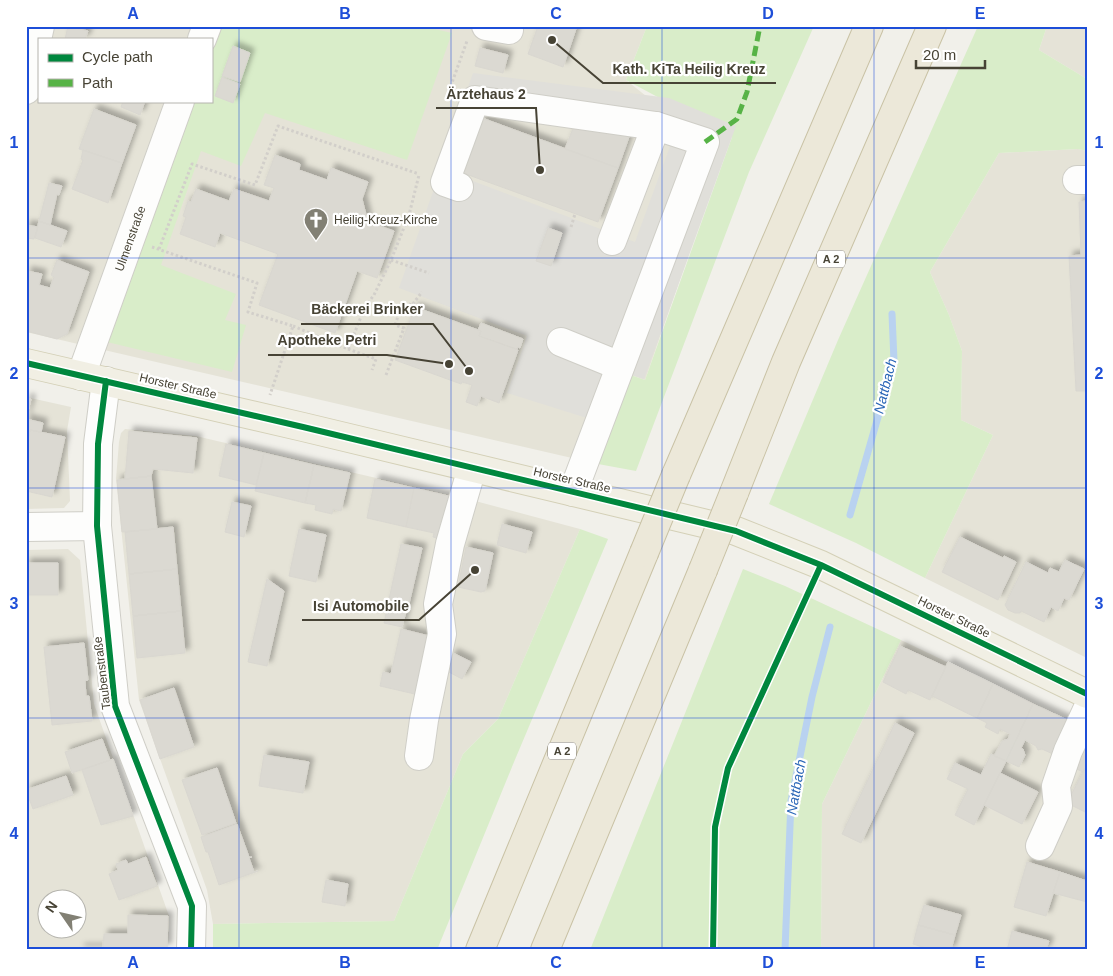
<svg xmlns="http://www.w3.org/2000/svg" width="1113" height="976" viewBox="0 0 1113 976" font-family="Arial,sans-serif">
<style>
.residential{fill:#e5e3d7;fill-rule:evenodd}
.green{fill:#d9edc9}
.parking{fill:#e0dfda}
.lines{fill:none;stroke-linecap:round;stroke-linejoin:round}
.stream{stroke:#b9d2f0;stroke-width:7}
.building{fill:#dbd9d2;stroke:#d9d7d0;filter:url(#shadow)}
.minor-casing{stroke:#cfcec7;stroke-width:30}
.major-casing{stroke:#d4d0b7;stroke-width:30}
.highway-casing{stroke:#c9c2a5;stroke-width:30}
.path{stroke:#d2cfca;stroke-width:3;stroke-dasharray:2.5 2.5;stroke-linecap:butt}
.minor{stroke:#fdfdfc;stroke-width:28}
.major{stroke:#f1efe4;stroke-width:28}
.highway{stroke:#ece8d9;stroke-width:28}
.highway-bridge-casing{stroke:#c9c2a5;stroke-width:30;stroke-linecap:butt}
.highway-bridge{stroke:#ece8d9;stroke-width:28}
.quiet{stroke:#57b346;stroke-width:5;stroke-dasharray:10 5;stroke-linecap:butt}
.cycleway-casing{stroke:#fff;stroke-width:9}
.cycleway{stroke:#00873e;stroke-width:6}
.grid{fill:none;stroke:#1d4ed8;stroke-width:1;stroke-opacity:0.55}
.labels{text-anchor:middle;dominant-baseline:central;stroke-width:4.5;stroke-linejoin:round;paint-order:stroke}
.shield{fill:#fff;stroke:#7e7b72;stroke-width:1}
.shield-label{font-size:11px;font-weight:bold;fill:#474335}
.poi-label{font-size:12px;fill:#474335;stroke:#fff;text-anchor:start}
.street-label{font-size:12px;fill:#474335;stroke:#fff}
.water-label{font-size:14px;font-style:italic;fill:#2a66b7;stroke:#fff}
.leader{fill:none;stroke:#474335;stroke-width:2}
.callout-dot{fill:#474335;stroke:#fff;stroke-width:2}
.callout-label{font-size:14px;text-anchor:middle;font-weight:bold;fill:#474335;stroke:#fff;stroke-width:4.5;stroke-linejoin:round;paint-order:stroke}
.neatline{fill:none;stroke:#1d4ed8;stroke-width:2}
.grid-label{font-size:16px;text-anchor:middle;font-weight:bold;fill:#1d4ed8}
</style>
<defs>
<filter id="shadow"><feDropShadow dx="4.5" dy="-4.5" stdDeviation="2.5" flood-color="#0004"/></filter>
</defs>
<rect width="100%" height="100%" fill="#f1f0ea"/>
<path class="residential" d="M26 26H647L626 80 666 112 729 138 645 380 628 374 598 464 26 332ZM39 39H211V101H39Z
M1047 26H1087V79L1039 50Z
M1078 149 1087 151V658L925 578 993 435 961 420 962 351 949 315 930 272 999 153Z
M26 397 71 407 67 431 70 501 64 508 26 509Z
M125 429 196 436 217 441 479 502 580 529 498 719 463 754 394 921 213 924 207 890 139 700 116 479 119 442 121 433Z
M68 549 80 560 94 704 169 916 168 950H26V550ZM48 898H78V928H48Z
M901 640 1087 729V950H821L822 804Z"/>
<path class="green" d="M221 26H421L452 33 407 160 265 113 241 166 201 151 161 265 236 294 225 320 246 325 232 372 107 342 194 101H211V54Z
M647 26H814L749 172 636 471 598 464 628 374 645 380 732 137 626 80Z
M978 26H1047L1039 50 1087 79V151L1078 149 999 153 930 272 949 315 962 351 961 420 993 435 925 578 856 543 769 504 838 340Z
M580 529 608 539 514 762 437 950H213V924L394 921 463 754 498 719Z
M743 569 785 586 901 640 822 804 821 950H590Z"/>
<path class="parking" d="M473 73 669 98 736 126 644 379 610 368 590 419 507 393 527 336 399 288 441 169 635 242 672 141 467 90Z"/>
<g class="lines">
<path class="stream" d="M850 515 894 361 892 314
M785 950 791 801 812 697 830 627"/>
</g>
<path class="building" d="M68 26 88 31 85 39H65Z
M538 26H577L563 67 528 54Z
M233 46 250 53 240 82 222 76Z
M480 48 508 55 503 73 475 66Z
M222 77 240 84 233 103 215 96Z
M123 101H145L140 115 121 107Z
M94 109 136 125 122 163 79 149Z
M482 118 618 168 598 222 463 173Z
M577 118 629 137 618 168 565 149Z
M83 150 122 163 108 203 72 189 83 160 81 159Z
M275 155 300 164 299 170 327 180 331 168 368 182 362 199 368 222 394 231 377 278 357 271 335 333 259 305 278 254 220 233 215 247 180 234 186 217 183 216 188 201 191 202 196 189 229 201 234 189 269 201 274 188 264 185Z
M49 183 62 186 59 195 57 194 50 225 39 221Z
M1087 201V391H1076L1069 256 1081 255 1079 202Z
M39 221 67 231 61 247 35 238Z
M26 225 38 227 34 239 26 238Z
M548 228 562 233 551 266 536 261Z
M57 260 89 272 67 334 57 339 26 331 27 271 42 274 39 285 50 288 54 277 51 275Z
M415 307 481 331 479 336 518 350 499 403 481 396 477 406 466 402 472 385 462 382 461 384 395 360Z
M481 323 523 339 520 348 518 347 517 349 479 336 481 331 478 330Z
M26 398 31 399 26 419 43 423 41 432 30 430 26 447Z
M30 430 65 437 52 497 26 491V447Z
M129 431 197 438 193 473 153 469 151 476 125 479Z
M226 444 264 453 256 485 219 476Z
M264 453 314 465 305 503 255 491Z
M314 465 350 473 341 511 333 509 332 514 315 510 316 505 305 503Z
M151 476 157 529 122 532 117 480Z
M375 479 414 488 406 527 367 518Z
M414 488 453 497 443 540 433 537 434 533 406 527Z
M232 502 251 506 244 537 225 532Z
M502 524 532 532 526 553 497 545Z
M173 527 177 569 129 574 125 532Z
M299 529 326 535 316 582 289 576Z
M960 537 1003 558 1004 556 1016 562 998 600 942 572Z
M401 544 422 548 408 608 388 604Z
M466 547 493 553 485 591 481 592 458 587Z
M1065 560 1084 569 1069 600 1064 598 1058 611 1051 607 1044 622 1021 611 1020 613H1015L1008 610 1005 605 1026 562 1048 573 1050 568 1059 572Z
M26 563H58V595H26Z
M177 569 181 611 133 616 129 574Z
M267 579 284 591 267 666 248 662Z
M388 604 407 608 402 627 384 623Z
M181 611 185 653 137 658 133 616Z
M401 629 433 637 419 695 380 686 383 672 391 674Z
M84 643 88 680 85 681 86 696H89L92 721 52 725 44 647Z
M900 646 946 667 930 700 908 690 906 694 883 682Z
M453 653 471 662 462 679 445 670Z
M948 662 993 684 977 718 932 696Z
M993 684 1033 704 1006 761 994 756 1002 741 1008 739 1010 734 1000 729 998 734 985 727 987 723 977 718Z
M174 688 194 747 160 759 140 700Z
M1033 704 1074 723 1057 756 1042 749 1038 750 1036 746 1025 740 1021 748 1023 749 1025 755 1019 767 1006 761Z
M895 723 914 733 861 843 842 834Z
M1087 730V769L1085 768 1083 772 1070 766Z
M102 739 110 760 72 773 65 752Z
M991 754 1006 761 974 825 955 815 968 789 947 779 955 763 981 775Z
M264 755 309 762 303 793 259 786Z
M113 759 133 816 101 825 82 770Z
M217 768 236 823 202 835 182 780Z
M1085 768 1087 769V813L1067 803Z
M1000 773 1038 792 1022 824 984 805Z
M66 776 73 795 33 809 26 790Z
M237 824 249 857H252L249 858 254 872 258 871 219 885 208 852H206L201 837Z
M146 857 157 886 119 900 109 874 118 870 116 864 126 860 128 864Z
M1027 862 1060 872 1046 916 1014 907Z
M1060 872 1087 881V902L1053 893Z
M326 880 348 884 345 906 322 902Z
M924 905 961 915 955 935 918 925Z
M128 915 168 916 167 948 131 947V950H80V948H103L104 934H128Z
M918 925 955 935 951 950H932L913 944Z
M1012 931 1049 941 1046 950H1007Z"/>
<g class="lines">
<defs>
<g id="minor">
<path d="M486 26 509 30"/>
<path d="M202 39 207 26"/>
<path d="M26 90 40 26"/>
<path d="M1077 180H1087"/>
<path d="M459 187 445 182 475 100 656 126 705 142 573 492"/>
<path d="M612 241 656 126"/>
<path d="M561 342 620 366"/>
<path id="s1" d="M81 376 180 101"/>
<path d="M106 381 98 444 97 526 115 706 192 906 191 950"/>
<path d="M26 527 97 526"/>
<path d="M419 756 424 720 442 634 438 604 450 544 472 468"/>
<path d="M1040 846 1058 806 1056 786 1068 751 1087 710"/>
</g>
<path id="major" d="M26 363 303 427 736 531 821 565 1087 694"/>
<path id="highway" d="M676 475 869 26
M734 493 786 362 932 26
M480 950 644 553
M545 950 703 570"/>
</defs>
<use href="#minor" class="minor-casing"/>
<use href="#major" class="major-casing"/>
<use href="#highway" class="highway-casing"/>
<path class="path" d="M449 91 467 41
M571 227 575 214
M152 247 257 283 248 312 293 326 270 395
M159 249 192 164 255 185 278 126 419 174
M391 260 429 273
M293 326 348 349 365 307 374 295 391 260 409 215 419 175
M348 349 376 359 372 370
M386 375 404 328 395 325 403 302 412 305 422 292"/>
<use href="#minor" class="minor"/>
<use href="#major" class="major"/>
<use href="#highway" class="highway"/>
<defs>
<path id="highway-bridge" d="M644 553 676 475
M703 570 734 493"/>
</defs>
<use href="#highway-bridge" class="highway-bridge-casing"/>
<use href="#highway-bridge" class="highway-bridge"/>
<path class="quiet" d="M705 142 737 119 747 92 760 26"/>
<defs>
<path id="cycleway" d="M26 363 303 427 736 531 821 565 1087 694
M106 381 98 444 97 526 115 706 192 906 191 950
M713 950 715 827 728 768 821 565"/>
</defs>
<use href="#cycleway" class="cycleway-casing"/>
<use href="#cycleway" class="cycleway"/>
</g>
<path class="grid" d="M239 26V950M451 26V950M662 26V950M874 26V950M26 258H1087M26 488H1087M26 718H1087"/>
<defs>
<symbol id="church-pin" viewBox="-11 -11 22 30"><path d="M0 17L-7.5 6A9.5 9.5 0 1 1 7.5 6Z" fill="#828074" stroke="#fff"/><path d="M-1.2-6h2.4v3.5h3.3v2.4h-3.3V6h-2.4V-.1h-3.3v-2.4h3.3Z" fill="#fff"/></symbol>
</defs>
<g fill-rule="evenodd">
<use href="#church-pin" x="302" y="206" width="28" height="38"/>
</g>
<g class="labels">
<g class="shield">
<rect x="817" y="250.5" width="28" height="17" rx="4"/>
<rect x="548" y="742.5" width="28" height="17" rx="4"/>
</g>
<g class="shield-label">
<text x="831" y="259">A 2</text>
<text x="562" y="751">A 2</text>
</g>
<g class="poi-label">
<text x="334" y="220">Heilig-Kreuz-Kirche</text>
</g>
<g class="street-label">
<text stroke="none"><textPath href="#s1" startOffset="146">Ulmenstraße</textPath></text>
<text transform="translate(178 386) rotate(13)">Horster Straße</text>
<text transform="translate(572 480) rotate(13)">Horster Straße</text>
<text transform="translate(954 617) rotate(26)">Horster Straße</text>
<text transform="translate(102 673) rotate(-97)">Taubenstraße</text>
</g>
<g class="water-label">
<text transform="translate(885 386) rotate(-76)">Nattbach</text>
<text transform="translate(796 787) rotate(-80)">Nattbach</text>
</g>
</g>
<path class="leader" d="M552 40L603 83H776M540 170L536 108H436M469 371L433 324H301M449 364L387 355H268M475 570L419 620H302"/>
<g class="callout-dot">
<circle cx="552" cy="40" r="5"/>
<circle cx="540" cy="170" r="5"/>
<circle cx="469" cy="371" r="5"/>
<circle cx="449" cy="364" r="5"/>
<circle cx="475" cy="570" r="5"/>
</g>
<g class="callout-label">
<text x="689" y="74">Kath. KiTa Heilig Kreuz</text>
<text x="486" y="99">Ärztehaus 2</text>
<text x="367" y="314">Bäckerei Brinker</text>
<text x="327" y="345">Apotheke Petri</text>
<text x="361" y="611">Isi Automobile</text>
</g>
<rect width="1113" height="976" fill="none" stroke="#ffffff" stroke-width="55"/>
<rect x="38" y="38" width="175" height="65" fill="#ffffff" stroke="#b5b4ae"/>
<rect x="48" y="54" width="25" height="8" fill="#00873e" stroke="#b5b4ae"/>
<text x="82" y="62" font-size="15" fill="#474335">Cycle path</text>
<rect x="48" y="79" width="25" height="8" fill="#57b346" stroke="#b5b4ae"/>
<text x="82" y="88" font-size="15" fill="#474335">Path</text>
<g transform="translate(62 914) rotate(304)"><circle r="24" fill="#ffffff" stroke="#b5b4ae"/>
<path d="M0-4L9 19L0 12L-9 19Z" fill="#828074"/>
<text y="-8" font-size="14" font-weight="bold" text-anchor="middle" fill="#474335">N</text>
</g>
<path d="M916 60v8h69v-8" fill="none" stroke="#474335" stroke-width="2.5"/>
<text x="923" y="60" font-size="15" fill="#474335" stroke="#ffffff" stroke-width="4" paint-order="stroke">20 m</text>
<rect x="28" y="28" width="1058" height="920" class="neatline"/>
<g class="grid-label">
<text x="133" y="19">A</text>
<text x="345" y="19">B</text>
<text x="556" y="19">C</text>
<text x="768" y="19">D</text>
<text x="980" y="19">E</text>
<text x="14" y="148">1</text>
<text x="1099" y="148">1</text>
<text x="14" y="379">2</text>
<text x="1099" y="379">2</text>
<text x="14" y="609">3</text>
<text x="1099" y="609">3</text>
<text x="14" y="839">4</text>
<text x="1099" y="839">4</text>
<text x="133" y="968">A</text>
<text x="345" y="968">B</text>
<text x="556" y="968">C</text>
<text x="768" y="968">D</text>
<text x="980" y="968">E</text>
</g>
</svg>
